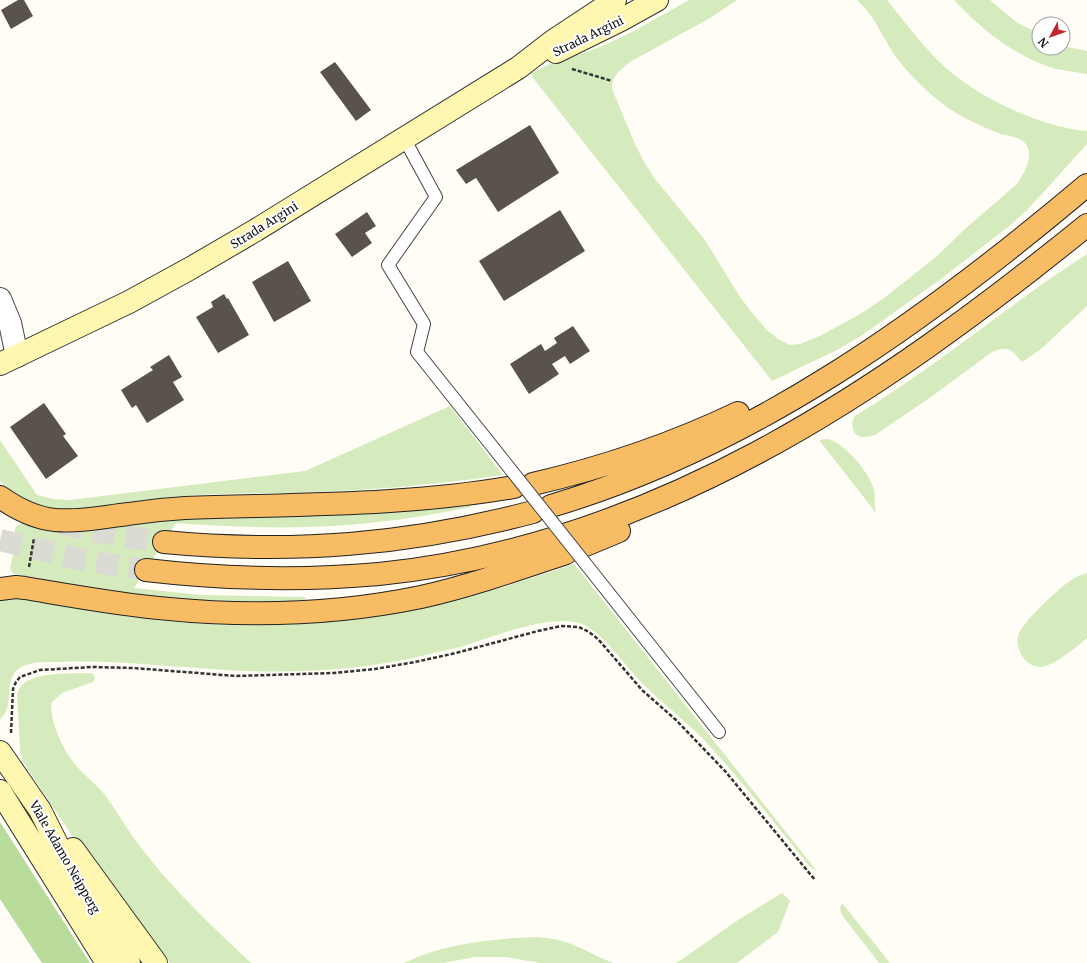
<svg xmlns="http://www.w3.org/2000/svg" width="1087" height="963" viewBox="0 0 1087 963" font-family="Merriweather,serif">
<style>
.green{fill:#d5ebbd}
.forest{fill:#b9dc9c}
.building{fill:#5a524d}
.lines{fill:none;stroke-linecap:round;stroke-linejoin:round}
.trunk-tunnel{stroke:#dbdad3;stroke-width:22;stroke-dasharray:22 11;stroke-linecap:butt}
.service-casing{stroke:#444;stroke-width:14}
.minor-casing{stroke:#444;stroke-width:24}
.secondary-casing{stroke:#333;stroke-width:24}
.trunk-casing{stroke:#222;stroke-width:24}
.path{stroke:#333;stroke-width:2.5;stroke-dasharray:4 2;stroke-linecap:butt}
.service{stroke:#fff;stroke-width:12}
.minor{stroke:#fff;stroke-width:22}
.secondary{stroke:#fff6b0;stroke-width:22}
.trunk{stroke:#f7bc64;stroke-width:22}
.service-bridge-casing{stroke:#444;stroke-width:14;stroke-linecap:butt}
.service-bridge{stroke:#fff;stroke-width:12}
.labels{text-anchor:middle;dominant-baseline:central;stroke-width:4;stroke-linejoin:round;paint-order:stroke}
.street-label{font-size:12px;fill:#111;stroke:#fff}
</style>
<rect width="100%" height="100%" fill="#fffdf5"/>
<path class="green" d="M689 0H737L710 18 630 62C620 70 612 75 612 89L635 144 644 162 655 179 705 240 740 297 753 314 767 330 778 339 790 345 800 344 820 336 862 313 884 298 936 257 966 228 1017 184C1024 174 1036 153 1024 142 1017 136 1006 136 998 133 978 125 956 115 939 101 922 87 906 71 893 53 888 45 884 37 879 29 874 18 865 8 857 0H887C906 24 925 49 947 69 981 99 1042 127 1087 131V144L1029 208 1013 223 941 279 861 336 837 350 772 381 533 78 531 73 556 61 584 53 607 44 636 30Z
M954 0H990L1016 22 1039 34V48H1063V46L1087 51V74C1077 72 1066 71 1056 69 1016 57 983 31 954 0Z
M1087 254V306L1041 349 1022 362C1011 350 1009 345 992 352L931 397 875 435C861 439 853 438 852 422L855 416C936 367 1008 305 1087 254Z
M450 406 503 475C441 484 378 490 314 492 276 494 238 492 199 495 181 496 163 497 145 500 116 504 85 512 56 509 34 506 16 497 0 481V440L37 495 53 499 70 500 305 471Z
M828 439C845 443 870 473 874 490 876 499 873 505 877 514L819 440Z
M470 503 471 507C440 513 409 519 378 522 311 530 243 528 176 523L134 588 201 595 305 597V601C247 602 190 601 132 595 93 590 54 581 15 574L13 573 10 568 14 551 15 529 16 527 20 524H24L42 529 60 531 155 520Z
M574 564 816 870H814L809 866C775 823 741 780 704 740 684 719 660 702 640 681 625 665 602 632 582 624 552 612 490 638 460 647 444 651 428 654 413 658 347 672 278 674 211 669 161 666 112 660 61 662 49 662 35 661 23 666 0 677 17 707 0 719V600C22 596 44 603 66 606 102 612 139 619 176 622 257 629 338 625 417 609 471 599 523 581 574 564Z
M1087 573V638C1078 646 1052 667 1041 667 1033 667 1027 663 1023 657 1019 651 1016 643 1018 636 1022 622 1058 589 1070 581 1075 577 1082 575 1087 573Z
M92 673 95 677 93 682 62 693 51 703C51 726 64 753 81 771 89 779 97 785 104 794 118 812 128 832 142 849 174 891 213 927 251 963H170L77 843 23 762 20 750 17 693C19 690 20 687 22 685 36 671 73 674 92 673Z
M782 893 790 901 778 932 737 963H675L681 960 735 922Z
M843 903V904L890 963H879L845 919 841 913 840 907Z
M536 937C550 938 563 940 576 946 589 951 600 959 614 963H541L505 957H475L443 963H404C445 943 491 939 536 937Z"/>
<path class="forest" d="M0 822 81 949 90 963H42L0 899Z"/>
<path class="building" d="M18 0H24L33 16 11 29 1 10Z
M335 62 371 110 356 121 320 72Z
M530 125 559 173 498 212 476 178 466 184 456 170Z
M560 210 585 251 504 301 479 261Z
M367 212 376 226 365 233 372 243 352 257 335 234Z
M288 261 311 301 274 322 252 282Z
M224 294 227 299 228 298 249 335 218 353 196 317 213 307 211 302Z
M573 326 590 351 570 364 565 356 552 364 559 374 529 394 510 364 541 344 545 351 557 343 554 338Z
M169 355 182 377 173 382 184 400 147 423 136 405 132 408 121 390 153 370 150 367Z
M44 403 66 434 63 436 78 456 46 479 10 427Z"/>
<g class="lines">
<path class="trunk-tunnel" d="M61 524 115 535 164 542
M0 540 82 560 146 570"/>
<defs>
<path id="service" d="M404 138 436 197 388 265 424 324 417 352 511 470
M585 563 719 732"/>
<path id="minor" d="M0 299 10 323 17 356"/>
<path id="secondary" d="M556 52 621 20 657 0
M0 364 129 302 191 268 256 230 518 68 553 41 615 0
M0 752 40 810 66 862 129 963
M0 791 107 963
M73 849 156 963"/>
<path id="trunk" d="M533 484C606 467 671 445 738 413
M0 497C17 509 35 518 55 520 80 522 103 517 128 514 147 511 166 509 185 508 295 504 405 506 514 487
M551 506C753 446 928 319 1087 185
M164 542C293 554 408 545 533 512
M583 546 619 531
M146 570C223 579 301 581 379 574 653 546 879 394 1087 225
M0 589 16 587 25 588C73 596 121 605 169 609 252 617 339 614 421 597 470 586 518 569 566 553"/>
</defs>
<use href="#service" class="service-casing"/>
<use href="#minor" class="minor-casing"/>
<use href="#secondary" class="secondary-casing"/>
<use href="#trunk" class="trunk-casing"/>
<path class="path" d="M572 69 612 81
M29 567 34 538
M11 733 13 689 16 682 20 677 40 670 92 667 133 668 236 676 334 673 375 669 415 662 456 653 538 631 561 626 579 627 589 632 598 639 642 690 676 720 725 771 815 880"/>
<use href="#service" class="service"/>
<use href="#minor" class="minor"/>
<use href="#secondary" class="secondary"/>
<use href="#trunk" class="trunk"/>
<defs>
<path id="service-bridge" d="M511 470 585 563"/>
</defs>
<use href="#service-bridge" class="service-bridge-casing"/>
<use href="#service-bridge" class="service-bridge"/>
</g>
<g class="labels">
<g class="street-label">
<text transform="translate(588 36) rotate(-26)">Strada Argini</text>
<text transform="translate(264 225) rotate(-32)">Strada Argini</text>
<text transform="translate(65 857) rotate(60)">Viale Adamo Neipperg</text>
</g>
</g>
<g transform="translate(1051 36) rotate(229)"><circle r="19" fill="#ffffff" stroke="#a0a0a0"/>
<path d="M0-3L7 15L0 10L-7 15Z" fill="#c4262e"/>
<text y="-6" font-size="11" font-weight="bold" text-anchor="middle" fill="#111111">N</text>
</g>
</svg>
